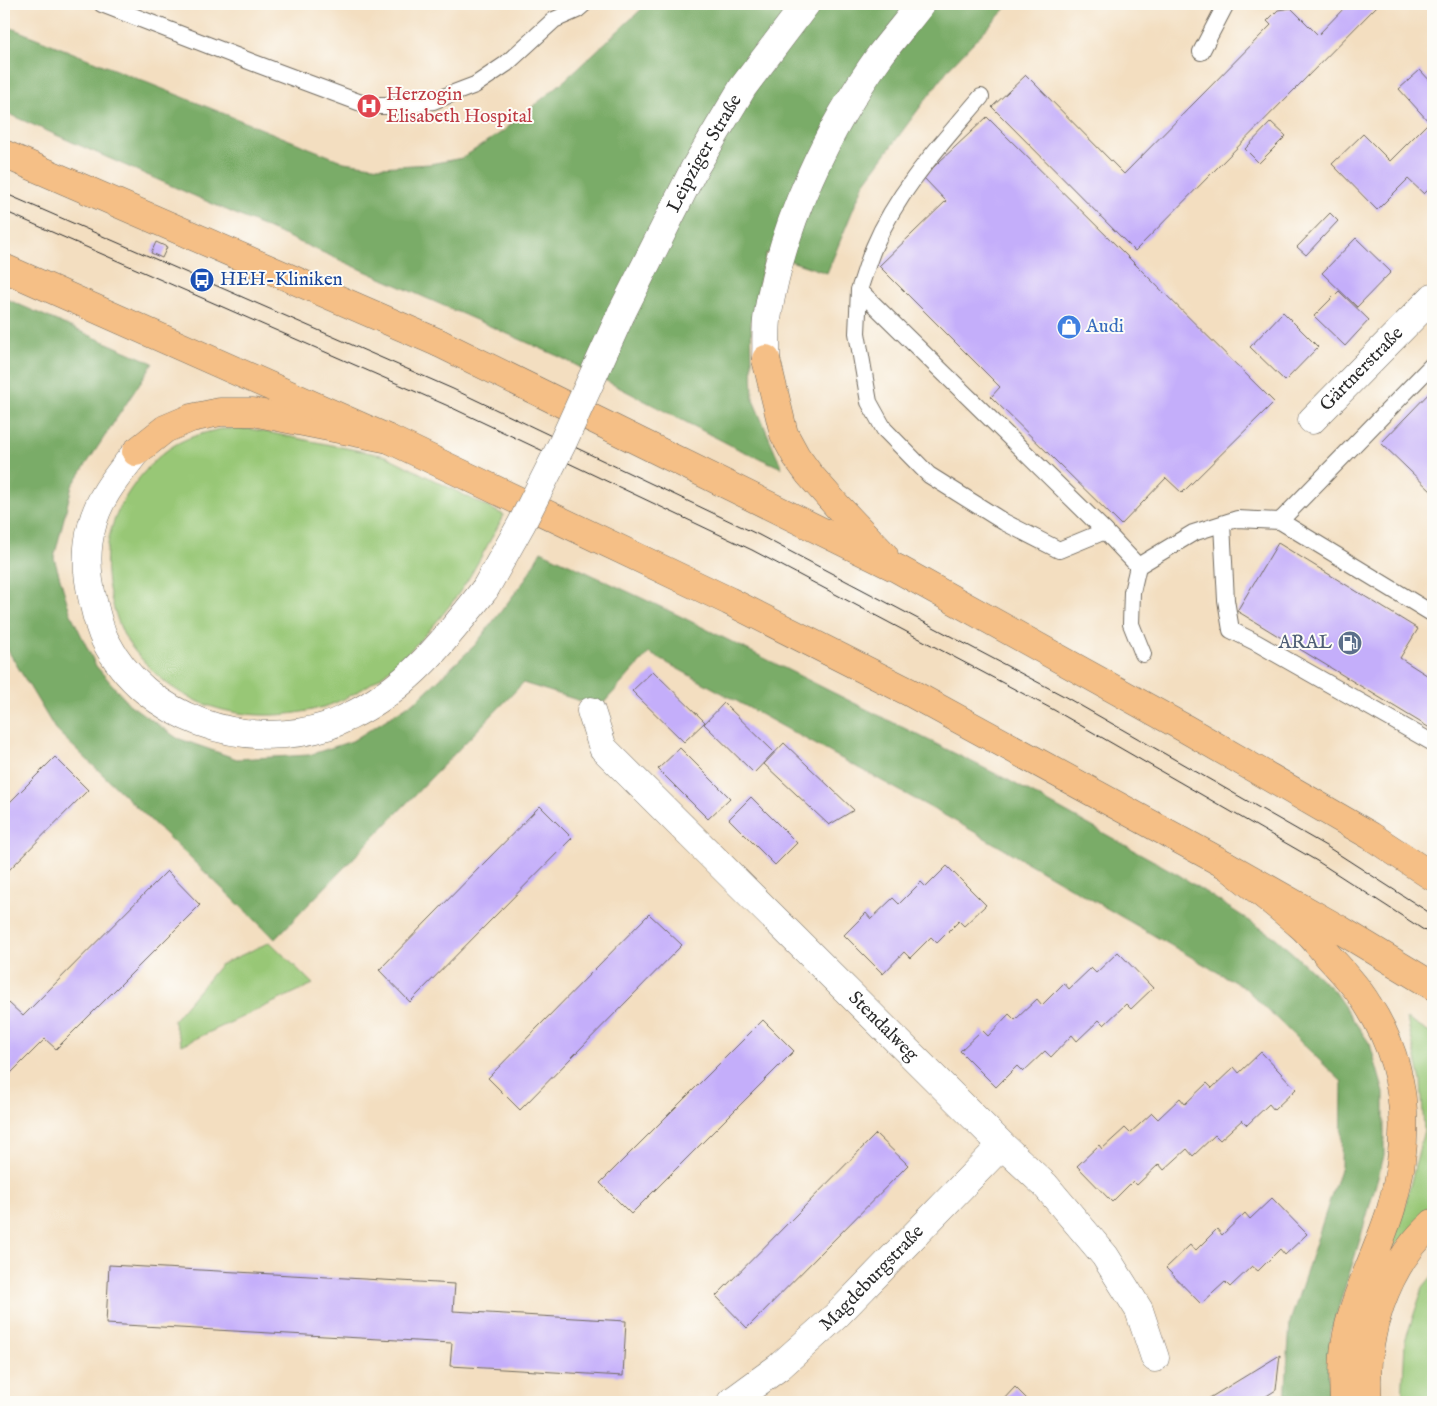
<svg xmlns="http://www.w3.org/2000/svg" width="1437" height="1406" viewBox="0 0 1437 1406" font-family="'IM FELL English',serif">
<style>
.green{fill:#98c776;stroke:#627950}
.forest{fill:#7aac67;stroke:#526c49}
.building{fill:#c4aefa}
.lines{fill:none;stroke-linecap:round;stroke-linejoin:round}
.service-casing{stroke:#716a5f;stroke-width:18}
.minor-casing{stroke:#716a5f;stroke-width:29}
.tertiary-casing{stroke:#716a5f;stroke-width:29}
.trunk-casing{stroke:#716a5f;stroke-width:29}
.motorway-casing{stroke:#716a5f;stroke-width:29}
.service{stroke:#fff;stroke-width:16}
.minor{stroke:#fff;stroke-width:28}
.tertiary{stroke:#fff;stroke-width:28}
.trunk{stroke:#f5bf86;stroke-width:28}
.motorway{stroke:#f5bf86;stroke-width:28}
.tram{stroke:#2b2b2b;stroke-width:1}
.tertiary-bridge-casing{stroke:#716a5f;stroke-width:29;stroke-linecap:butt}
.tertiary-bridge{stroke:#fff;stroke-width:28}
.labels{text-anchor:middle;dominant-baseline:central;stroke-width:4;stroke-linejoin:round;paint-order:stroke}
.health-label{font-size:19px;fill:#be3a42;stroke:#fdfcf7;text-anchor:start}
.street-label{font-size:19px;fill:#2b2b2b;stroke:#fdfcf7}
.transit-label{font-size:19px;fill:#164399;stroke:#fdfcf7;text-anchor:start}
.shop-label{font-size:19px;fill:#366cbe;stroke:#fdfcf7;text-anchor:start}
.service-label{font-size:19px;fill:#4e5e75;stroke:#fdfcf7;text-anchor:end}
</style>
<rect width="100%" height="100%" fill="#fdfcf7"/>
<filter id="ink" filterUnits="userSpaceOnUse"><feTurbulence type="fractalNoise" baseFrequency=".02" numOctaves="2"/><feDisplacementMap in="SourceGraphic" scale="10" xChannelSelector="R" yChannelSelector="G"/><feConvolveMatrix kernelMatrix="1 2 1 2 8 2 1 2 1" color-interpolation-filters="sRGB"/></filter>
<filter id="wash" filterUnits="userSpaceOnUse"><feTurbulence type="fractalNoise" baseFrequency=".0096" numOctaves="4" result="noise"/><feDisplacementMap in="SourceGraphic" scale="20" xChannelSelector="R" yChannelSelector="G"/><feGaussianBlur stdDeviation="1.12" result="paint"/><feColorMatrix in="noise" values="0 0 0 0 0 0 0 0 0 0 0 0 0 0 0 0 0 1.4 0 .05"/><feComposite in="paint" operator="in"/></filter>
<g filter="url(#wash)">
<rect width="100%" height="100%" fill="#f3dec0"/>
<path class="green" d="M221 429H251L386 456 504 515C493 535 482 556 470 576 452 607 413 651 384 674 368 687 340 703 320 708 261 724 192 714 149 667 139 656 128 645 122 631 117 620 114 609 111 598 100 555 109 517 136 482 163 448 179 438 221 429Z
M270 942 313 984 182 1045 173 1021 220 965Z
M1407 1019 1433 1035V1208L1389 1251 1405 1206 1424 1130 1421 1081Z
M1433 1275V1402H1402L1405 1341 1423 1287Z"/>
<path class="forest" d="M647 4H1010L949 68 864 183 827 273 766 253 751 322 753 400 782 468 736 448 560 357 4 112V25L344 162 380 167 430 164 462 158 502 132 565 80Z
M4 298 153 363 72 486 54 558 70 612 96 666 129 704 177 738 237 759 309 755 352 741 417 700 475 645 525 580 541 551 678 615 1008 780 1179 875 1276 938 1333 990 1370 1044 1384 1093V1156L1358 1246 1331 1332 1327 1402H1285L1290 1322 1341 1166 1342 1082 1245 988 964 826 649 653 600 707 523 683 275 939 55 729 4 644Z"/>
<g id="blocks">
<path class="building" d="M1348 4H1379L1135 251 992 107 1026 75 1124 174 1271 25 1267 21 1278 10 1291 8 1318 35Z
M1420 70 1433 84V117L1429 122 1399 89Z
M987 117 1274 402 1182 493 1166 478 1121 525 991 397 1000 387 879 266 946 201 923 177Z
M1271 122 1286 136 1259 163 1245 149Z
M1429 122 1433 126V185L1424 194 1408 179 1377 210 1332 164 1363 134 1390 161Z
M1330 213 1338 221 1306 255 1297 247Z
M1356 238 1391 272 1357 307 1322 273Z
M156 242 167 247 162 258 151 253Z
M1339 291 1369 320 1345 346 1314 316Z
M1283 312 1318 347 1285 381 1250 347Z
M1433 389V493L1381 443Z
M1278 543 1418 629 1400 658 1433 679V730L1237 611Z
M653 671 705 722 684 742 632 691Z
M724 703 774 752 754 773 704 724Z
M784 743 854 810 829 825 764 764Z
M680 748 730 798 708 819 658 769Z
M55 757 88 790 4 875V808Z
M751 797 797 843 775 865 729 819Z
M540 806 572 838 410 1002 379 970Z
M947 866 986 905 964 926 959 921 937 943 931 937 910 958 904 952 883 974 844 935 866 913 871 919 893 898 899 904 921 882 926 887Z
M167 871 200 905 56 1049 45 1039 4 1080V1008L9 1003 23 1016Z
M649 914 682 945 520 1110 488 1078Z
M1118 952 1153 988 1131 1009 1126 1004 1104 1025 1099 1020 1077 1041 1072 1035 1051 1057 1045 1051 1023 1072 1017 1066 996 1087 960 1051 982 1030 988 1036 1009 1014 1015 1020 1037 999 1042 1005 1064 983 1069 989 1091 968 1096 973Z
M763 1020 794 1051 631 1214 600 1183Z
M1261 1052 1296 1089 1274 1110 1269 1104 1247 1125 1242 1120 1220 1140 1215 1135 1193 1156 1187 1149 1164 1170 1159 1164 1137 1185 1133 1181 1112 1202 1077 1166 1099 1145 1102 1149 1125 1128 1130 1133 1152 1113 1158 1119 1180 1098 1185 1104 1207 1083 1212 1088 1234 1067 1239 1073Z
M876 1134 908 1165 747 1328 716 1296Z
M1272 1198 1307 1234 1285 1255 1280 1249 1258 1271 1252 1266 1230 1287 1225 1282 1201 1304 1166 1268 1190 1245 1195 1251 1217 1229 1222 1235 1245 1213 1250 1219Z
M109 1265 455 1284 453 1311 626 1321 623 1376 450 1366 452 1343 106 1324Z
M1280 1355 1276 1390 1257 1402H1203Z
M1015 1387 1030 1402H1001Z"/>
</g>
</g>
<g filter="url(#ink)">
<use href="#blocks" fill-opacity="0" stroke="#716a5f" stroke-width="1"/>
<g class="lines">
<defs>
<path id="service" d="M102 4 254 63 369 106H403L433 101 475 85 506 64 554 20 577 10 584 4
M1201 52 1226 4
M981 97C942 143 898 190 874 247 868 261 864 276 859 290L1105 531
M859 290 857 333 869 402 884 429 929 475 1004 522 1059 550 1105 531 1138 566 1193 533 1237 519 1280 521
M1433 364 1280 521 1433 614
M1222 524 1226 600 1231 630 1257 643 1433 743
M1138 566 1132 592 1131 624 1143 654"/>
<g id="minor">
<path id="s1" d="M1312 420 1433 297"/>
<path id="s2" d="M591 711 603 748 1002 1145 1045 1185 1105 1256 1139 1310 1155 1358"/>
<path id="s3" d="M731 1402 779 1367 837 1315 1002 1145"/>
</g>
<g id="tertiary">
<path id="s4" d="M621 314 694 169 743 87 806 4"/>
<path d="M766 359C767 344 765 328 768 313 783 222 827 129 881 54 894 37 908 21 921 4"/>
<path d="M136 452C119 474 98 498 92 526 85 550 87 577 93 601 96 614 99 628 105 640 145 719 246 752 327 726 334 724 341 720 348 717 407 689 446 639 485 589"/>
</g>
<path id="trunk" d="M439 343 898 569 1186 729 1371 836 1433 877
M766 359 784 434 796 456 809 474 838 507 884 555
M136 452 165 429 191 418 220 412H253L389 439 729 601 909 692 1226 865 1339 929 1433 986"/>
<path id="motorway" d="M4 154 439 343
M4 268 389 439
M1226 865C1251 885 1276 904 1300 925 1311 934 1320 947 1330 958 1344 973 1358 988 1368 1005 1409 1068 1411 1139 1391 1209 1378 1252 1356 1291 1347 1334 1342 1357 1343 1380 1344 1402
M1368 1402C1362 1339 1385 1266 1433 1223"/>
</defs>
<use href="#service" class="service-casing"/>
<use href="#minor" class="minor-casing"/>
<use href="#tertiary" class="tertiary-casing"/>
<use href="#trunk" class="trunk-casing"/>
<use href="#motorway" class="motorway-casing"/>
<use href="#service" class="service"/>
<use href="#minor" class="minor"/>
<use href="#tertiary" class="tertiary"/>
<use href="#trunk" class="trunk"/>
<use href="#motorway" class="motorway"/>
<path class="tram" d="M4 193 453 389 759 535 1062 695 1326 846 1433 915
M4 211 446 405 752 550 1054 710 1317 861 1433 936"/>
<defs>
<path id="tertiary-bridge" d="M485 589 522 523 563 442 621 314"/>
</defs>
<use href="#tertiary-bridge" class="tertiary-bridge-casing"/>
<use href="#tertiary-bridge" class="tertiary-bridge"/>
</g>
</g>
<defs>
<symbol id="hospital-disc" viewBox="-11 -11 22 22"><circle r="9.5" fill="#e0444e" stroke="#fdfcf7"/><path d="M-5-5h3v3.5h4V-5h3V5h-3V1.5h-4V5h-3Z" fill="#fff"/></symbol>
<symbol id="bus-disc" viewBox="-11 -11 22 22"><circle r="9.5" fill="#1a4fb4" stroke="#fdfcf7"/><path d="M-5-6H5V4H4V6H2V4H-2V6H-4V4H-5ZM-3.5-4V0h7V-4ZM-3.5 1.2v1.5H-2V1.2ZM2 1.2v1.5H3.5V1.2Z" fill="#fff"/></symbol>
<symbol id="shop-disc" viewBox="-11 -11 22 22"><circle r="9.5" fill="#3f7fe0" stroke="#fdfcf7"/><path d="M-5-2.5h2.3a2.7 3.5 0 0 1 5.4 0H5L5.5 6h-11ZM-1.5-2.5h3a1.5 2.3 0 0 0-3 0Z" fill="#fff"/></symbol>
<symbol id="fuel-disc" viewBox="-11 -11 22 22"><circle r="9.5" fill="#5c6f8a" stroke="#fdfcf7"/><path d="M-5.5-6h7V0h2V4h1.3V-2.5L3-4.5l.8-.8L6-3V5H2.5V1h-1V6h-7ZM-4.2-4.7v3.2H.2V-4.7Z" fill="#fff"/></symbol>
</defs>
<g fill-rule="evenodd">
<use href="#hospital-disc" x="355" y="92" width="28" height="28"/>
<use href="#bus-disc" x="188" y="266" width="28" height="28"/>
<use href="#shop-disc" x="1055" y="313" width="28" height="28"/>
<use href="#fuel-disc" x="1336" y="629" width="28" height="28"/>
</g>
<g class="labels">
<g class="health-label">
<text x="386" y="95">Herzogin<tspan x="386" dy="22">Elisabeth Hospital</tspan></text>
</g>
<g class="street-label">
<text stroke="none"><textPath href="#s4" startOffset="181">Leipziger Straße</textPath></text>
<text stroke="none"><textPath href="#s1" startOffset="71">Gärtnerstraße</textPath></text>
<text stroke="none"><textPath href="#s2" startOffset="434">Stendalweg</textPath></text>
<text stroke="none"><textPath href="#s3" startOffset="188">Magdeburgstraße</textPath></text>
</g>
<g class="transit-label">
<text x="220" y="280">HEH-Kliniken</text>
</g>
<g class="shop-label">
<text x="1086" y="327">Audi</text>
</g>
<g class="service-label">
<text x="1332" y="643">ARAL</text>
</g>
</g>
<rect width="1437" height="1406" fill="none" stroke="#fdfcf7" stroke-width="20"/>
</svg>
